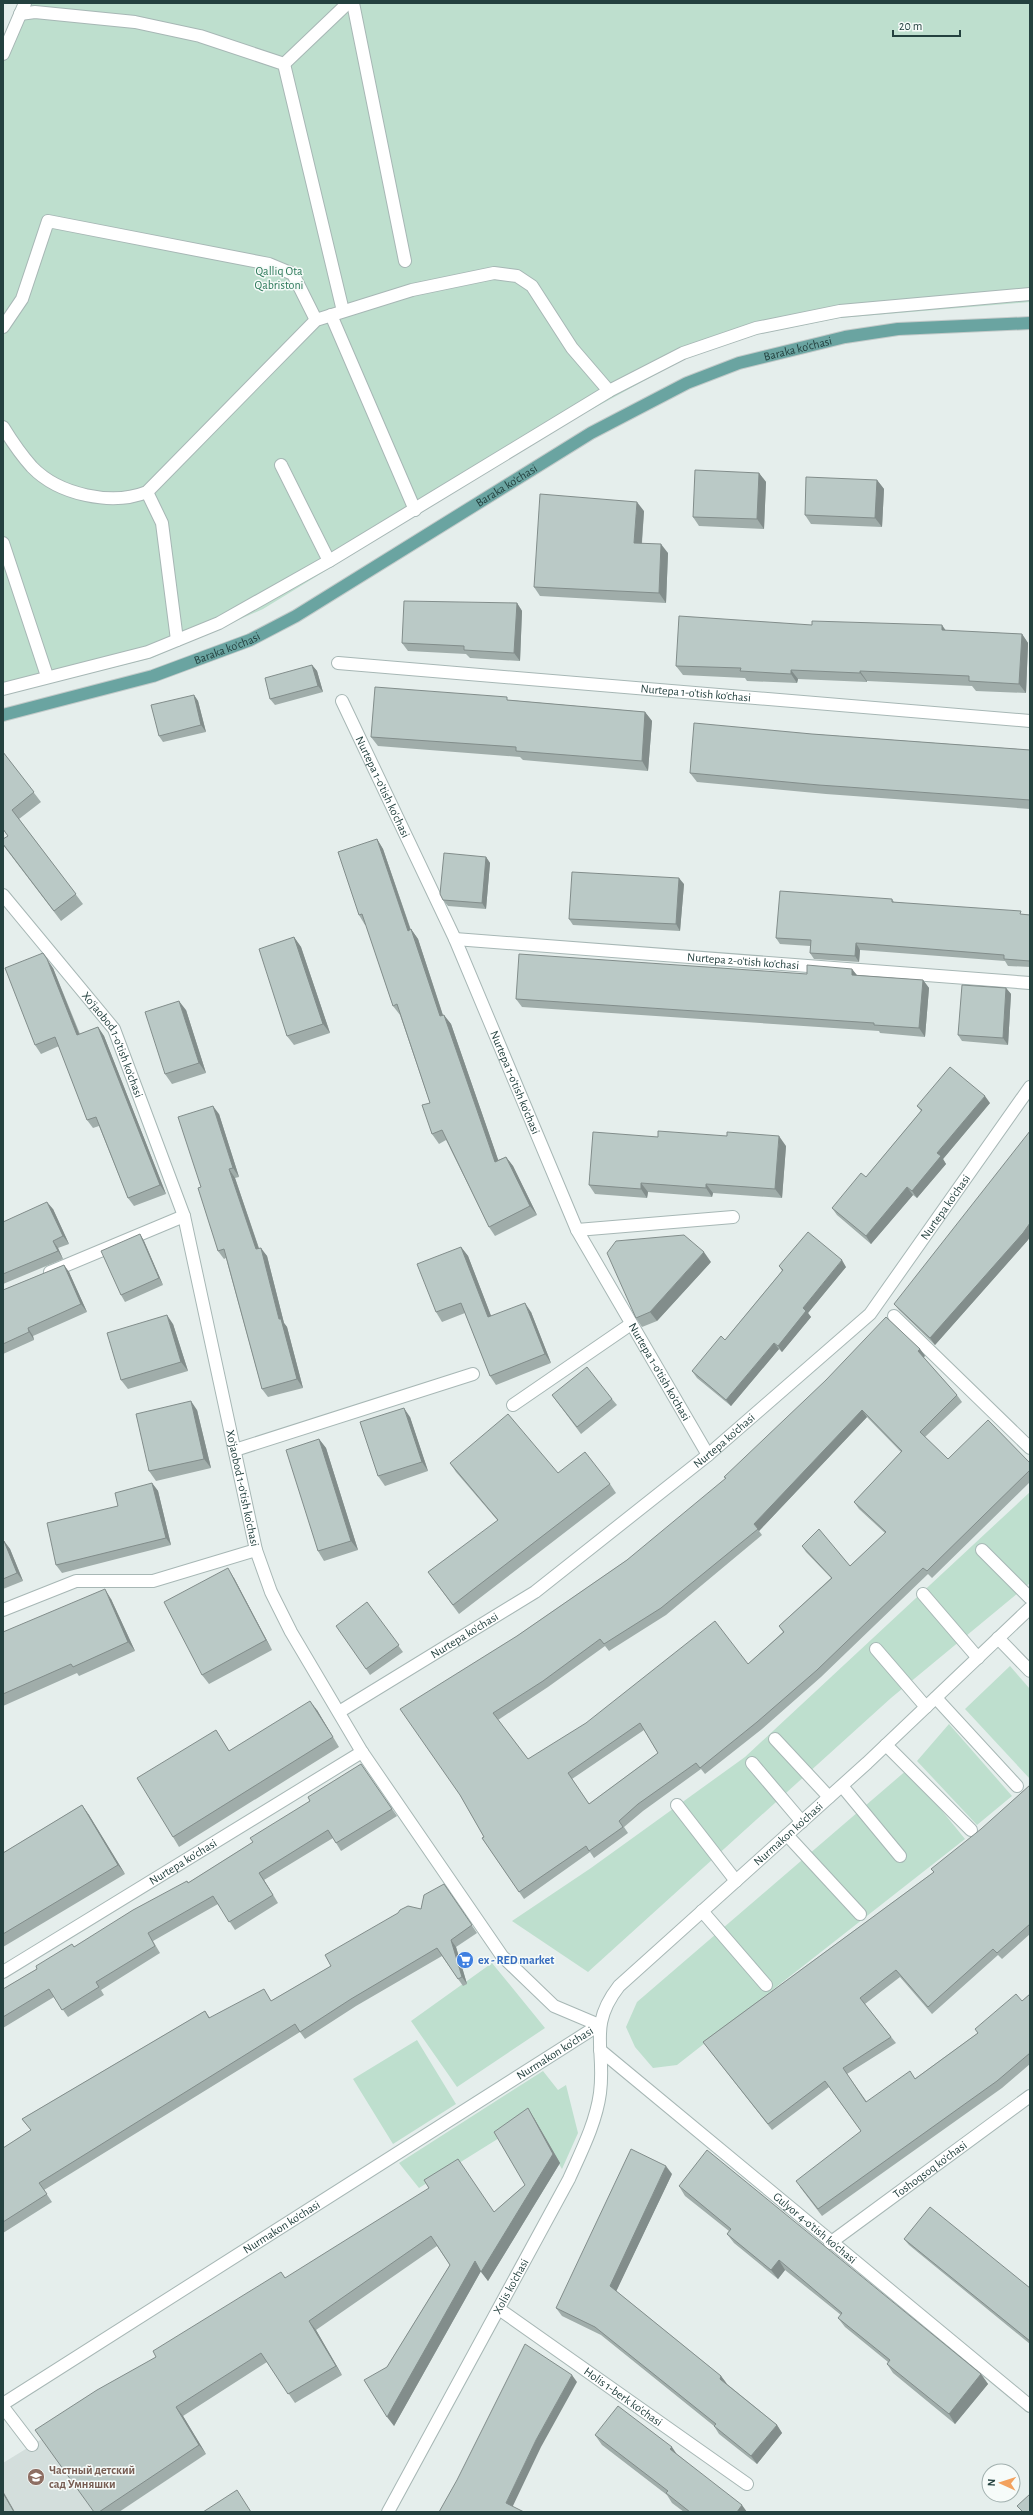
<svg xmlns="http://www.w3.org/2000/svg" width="1033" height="2515" viewBox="0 0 1033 2515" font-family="'Alegreya Sans',sans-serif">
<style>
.built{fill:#d3dedc}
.green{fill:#bedfce}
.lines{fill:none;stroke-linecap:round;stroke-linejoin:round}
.minor-casing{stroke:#a7b7b5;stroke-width:14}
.major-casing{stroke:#c2cac9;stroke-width:14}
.minor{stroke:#fff;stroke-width:12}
.major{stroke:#6aa4a1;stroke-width:12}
.wall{fill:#a0adaa;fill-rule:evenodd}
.shaded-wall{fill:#828d8b}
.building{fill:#bac9c6;stroke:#828d8b;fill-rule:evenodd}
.labels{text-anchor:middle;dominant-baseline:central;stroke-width:3;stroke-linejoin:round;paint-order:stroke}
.park-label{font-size:12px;fill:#2d795a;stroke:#f6fbf9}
.street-label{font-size:12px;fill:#24413f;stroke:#f6fbf9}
.shop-label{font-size:12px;font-weight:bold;fill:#366cbe;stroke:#f6fbf9;text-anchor:start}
.education-label{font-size:12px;font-weight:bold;fill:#785e54;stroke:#f6fbf9;text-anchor:start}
</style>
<rect width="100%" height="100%" fill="#e5eeec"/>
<path class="built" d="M42 2439 94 2512H15L3 2491V2463Z"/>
<path class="green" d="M18 3H1030V302L839 318 755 335 684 359 574 419 263 609 152 658 3 695V38Z
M1030 1492V1583L891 1698 588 1972 512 1921 591 1868 745 1757Z
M1010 1666 1030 1689V1779L965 1709Z
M949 1724 1012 1796 977 1825 917 1761Z
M908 1769 965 1839 677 2065 653 2068 635 2047 626 2027 637 2002Z
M492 1963 545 2028 457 2087 411 2021Z
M417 2040 456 2104 393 2144 353 2079Z
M543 2071 558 2090 566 2085 578 2133 562 2169 531 2118 419 2188 399 2163Z"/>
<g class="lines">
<defs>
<g id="minor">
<path d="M353 3 405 261"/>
<path d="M20 14 35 12 135 22 200 36 284 64 343 311"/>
<path d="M3 54 25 3"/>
<path d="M284 64 348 3"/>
<path d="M331 315 415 510"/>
<path d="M3 327 22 299 48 221 269 264 293 274 316 320"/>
<path d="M3 427C11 440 22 456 32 467 59 495 112 506 147 492L316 320 412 290 494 273 517 276 532 286 572 348 609 391"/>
<path d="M281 465 329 561"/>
<path d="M147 492 162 523 177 640"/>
<path d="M3 543 47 676"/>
<path id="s1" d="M338 663 1030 721"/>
<path d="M3 689 148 652 219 623 329 561 609 391 683 353 756 328 840 311 1030 294"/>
<path id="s2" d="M342 701 455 939 577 1230 708 1455"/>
<path id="s3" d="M3 895 114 1029 184 1216 256 1550 271 1592 291 1632 362 1752 502 1956 554 2006 599 2025"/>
<path id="s4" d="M455 939 1030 983"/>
<path d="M577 1230 733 1217"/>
<path d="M50 1272 184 1216"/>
<path d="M894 1316 1030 1448"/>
<path d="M513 1405 631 1324"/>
<path d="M235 1450 473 1374"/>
<path d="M982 1550 1030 1598"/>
<path d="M923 1594 978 1658"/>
<path d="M3 1610 76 1581H153L256 1550"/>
<path d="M998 1638 1030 1671"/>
<path d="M876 1649 926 1707"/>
<path d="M936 1698 1017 1786"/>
<path id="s5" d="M339 1712 535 1592 708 1455 870 1314 1030 1087"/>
<path d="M775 1739 829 1797"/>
<path d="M886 1745 971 1830"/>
<path d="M752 1763 802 1822"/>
<path d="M842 1786 900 1856"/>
<path d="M677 1805 736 1881"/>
<path d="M787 1835 860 1914"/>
<path d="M702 1911 766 1985"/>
<path id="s6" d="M3 1972 362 1752"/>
<path id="s7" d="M600 2050 1030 2406"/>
<path id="s8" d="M830 2243 1030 2096"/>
<path id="s9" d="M499 2309 747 2484"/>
<path id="s10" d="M3 2404 599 2025"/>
<path d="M3 2407 32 2445"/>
<path id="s11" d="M388 2512 569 2179C581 2152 596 2123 600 2093 606 2048 587 2027 619 1986L867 1763 1030 1608"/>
</g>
<g id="major">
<path id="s12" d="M3 715 153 676 250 640 296 616 591 433 687 383 739 363 845 337 898 329 1030 323"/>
</g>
</defs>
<use href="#minor" class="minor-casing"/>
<use href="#major" class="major-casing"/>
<use href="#minor" class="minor"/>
<use href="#major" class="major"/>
</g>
<path class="wall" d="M759 473 766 482 764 529 699 526 693 517Z
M877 480 884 489 882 527 811 524 805 515Z
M644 511 642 543 668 553 666 603 540 596 534 587Z
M517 603 522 611 520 661 470 658 466 654 408 651 402 643Z
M812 625 1022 634 1028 643 1026 693 976 691 972 686 867 681V682L798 679 797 683 747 681 745 678 683 675 676 666Z
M312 665 317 671 323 692 275 705 270 699Z
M194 695 198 701 206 732 163 742 159 736Z
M509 700 645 712 652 721 648 771 523 760 520 757 378 746 371 737Z
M812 734 1030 750V809L826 794 697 782 690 773Z
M3 752 41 802 19 819 83 904 61 921 3 845 8 836 3 830Z
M377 839 383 849 411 930V929L418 939 443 1015 451 1024 498 1160 506 1157 513 1166 537 1215 495 1236 489 1227 446 1140 439 1144 432 1134 430 1103 400 1015 393 1006 366 925H365L359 915Z
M486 857 490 863 486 909 448 906 443 900Z
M684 884 680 931 573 925 569 919Z
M892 899 894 902 1030 915V967L1008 966 1005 961 860 950 859 962 814 959 810 953V946L780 944 776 938Z
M294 937 301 947 330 1033 294 1045 287 1036Z
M53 968 80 1034 98 1027 104 1036 166 1194 134 1206 128 1198 99 1126 93 1128 87 1120 59 1046 41 1054 35 1045Z
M852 969 857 975 923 980 929 988 925 1037 880 1033 879 1031 522 1007 516 999 807 974Z
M1006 988 1011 994 1008 1045 962 1041 958 1035Z
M186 1010 206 1073 172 1084 165 1074Z
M990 1103 943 1159 946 1164 917 1198 913 1195 871 1244 837 1215 832 1208 866 1177 921 1111 917 1106Z
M219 1114 239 1177 235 1178 259 1248 267 1256 284 1323 287 1327 303 1388 268 1397 262 1389 226 1258 224 1259 218 1251 201 1187Z
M786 1146 782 1198 713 1193 712 1197 648 1192 647 1198 595 1194 589 1185Z
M53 1209 69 1244 58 1248 63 1259 3 1284V1222Z
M140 1234 144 1241 163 1285 125 1302 121 1295Z
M1028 1240 935 1345 899 1310 894 1304Z
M461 1247 468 1256 491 1316 531 1312 551 1363 496 1385 490 1376 465 1313 442 1322 436 1312Z
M711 1262 657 1321 642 1327 636 1318Z
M64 1265 69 1272 87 1312 33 1336 34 1340 3 1354V1290Z
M779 1266 846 1267 808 1313 811 1317 782 1352 779 1349 731 1406 697 1378 692 1371 725 1340 782 1271Z
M173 1324 188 1371 128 1389 121 1380Z
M920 1349 925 1356 923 1357 957 1395 962 1402 925 1437 948 1459 1030 1463V1482L932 1578 928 1574 821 1677 762 1729 705 1774 701 1769 643 1811 624 1827 628 1833 594 1858 590 1852 524 1899 482 1838 484 1837 460 1795 517 1636 627 1560ZM867 1417 901 1452 854 1502 859 1509 885 1533 850 1566 802 1546 806 1552 831 1578 779 1626 783 1632 748 1664 528 1759 498 1720 548 1687 605 1646 609 1651 666 1615 762 1535 759 1531ZM644 1730 658 1753 589 1804 572 1779Z
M552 1395 612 1399 617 1405 581 1434Z
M197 1410 211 1468 156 1481 149 1471Z
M410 1417 428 1471 385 1486 378 1476Z
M319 1439 326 1448 358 1550 324 1561 318 1551Z
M450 1463 558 1473 610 1484 616 1493 459 1614 428 1572 498 1521 456 1472Z
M152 1483 158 1491 171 1545 62 1573 56 1565Z
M4 1541 10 1549 23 1581 3 1589V1542Z
M234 1578 272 1650 209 1684 202 1675Z
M111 1599 135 1651 79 1676 77 1673 3 1706V1632Z
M367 1602 403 1652 370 1675 366 1669Z
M317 1710 339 1747 179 1847 173 1837 216 1730 229 1751Z
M361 1764 397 1816 341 1851 333 1838 264 1880 278 1903 235 1930 218 1904 153 1941 160 1953 101 1990 104 1995 68 2017 54 1997 3 2028V1989L74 1947 188 1883 253 1842Z
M1030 1785V1934L1002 1959 998 1955 932 2014 900 1977 865 2004 896 2043 847 2074 867 2102 916 2078 1022 2001 1030 1994V2064L1002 2088 822 2216 800 2187 861 2131 829 2087 772 2130 703 2042 934 1872Z
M82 1805 89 1815 125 1874 3 1947V1853Z
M444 1884 477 1933 456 1947 467 1984 463 1986 442 1956 356 2006 305 2039 300 2032 44 2190 52 2202 3 2233V2148L31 2130 22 2119 205 2011 210 2018 271 2001 331 1966 421 1909Z
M534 2118 560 2163 488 2281 481 2271 394 2426 387 2367 450 2265 437 2246 316 2330 342 2375 295 2403 267 2362 183 2416 206 2454 119 2512H94L156 2357 281 2272 285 2278 494 2212 525 2185Z
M672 2174 616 2291 721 2376 727 2384 777 2425 782 2433 757 2464 719 2434 714 2426 601 2335 562 2316 556 2308Z
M679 2186 981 2374 988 2384 955 2424 893 2373 887 2364 888 2362 845 2327 838 2318 841 2315 785 2270 778 2279 734 2243 727 2234 729 2231 685 2196Z
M904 2239 1030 2288V2344L909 2245Z
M595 2435 678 2455 747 2512H684L672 2503 667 2495 602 2445Z"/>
<path class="shaded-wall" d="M759 473 766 482 764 529 757 519Z
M877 480 884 489 882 527 875 518Z
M637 502 644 511 641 552 634 543Z
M661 544 668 553 666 603 659 593Z
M517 603 522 611 520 661 514 653Z
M942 625 949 635 942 630Z
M1022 634 1028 643 1026 693 1019 684Z
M312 665 317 671 323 692 318 686Z
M791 670 798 679 797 683 791 674Z
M860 671 867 681V682L860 673Z
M194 695 198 701 206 732 201 725Z
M645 712 652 721 648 771 642 761Z
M377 839 383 849 414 940 408 931Z
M486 857 490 863 486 909 482 903Z
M679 878 684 884 680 931 676 924Z
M411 929 418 939 446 1025 440 1016Z
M294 937 301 947 330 1033 323 1024Z
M856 943 860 950 859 962 855 956Z
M47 959 53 968 83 1044 77 1035Z
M852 969 858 977 852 975Z
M923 980 929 988 925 1037 919 1028Z
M1006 988 1011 994 1008 1045 1003 1038Z
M179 1001 186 1010 206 1073 199 1063Z
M444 1015 451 1024 502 1171 495 1162Z
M98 1027 104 1036 166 1194 160 1185Z
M985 1096 990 1103 943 1159 946 1164 917 1198 912 1191 937 1153Z
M213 1106 219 1114 239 1177 233 1168Z
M779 1136 786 1146 782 1198 775 1189Z
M506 1157 513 1166 537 1215 530 1206Z
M229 1169 235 1178 262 1258 256 1249Z
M641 1183 648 1192 647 1198 641 1189Z
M706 1184 713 1193 712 1197 706 1188Z
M907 1187 913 1195 871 1244 866 1236Z
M47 1202 53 1209 69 1244 63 1236Z
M1030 1223V1237L1028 1240 935 1345 930 1338Z
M140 1234 144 1241 163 1285 159 1278Z
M53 1241 58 1248 63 1259 58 1251Z
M461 1247 468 1256 495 1326 488 1317Z
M261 1248 267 1256 284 1323 287 1327 303 1388 297 1379 279 1319Z
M704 1252 711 1262 657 1321 650 1312Z
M842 1260 846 1267 808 1313 811 1317 782 1352 778 1346 803 1308Z
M64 1265 69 1272 87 1312 81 1304Z
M525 1303 531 1312 551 1363 545 1354Z
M167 1315 173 1324 188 1371 181 1362Z
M28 1328 33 1336 34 1340 29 1332Z
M774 1343 779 1349 731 1406 726 1400Z
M920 1349 925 1356 923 1358 918 1351Z
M191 1401 197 1410 211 1468 204 1459Z
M404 1408 410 1417 428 1471 422 1462Z
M862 1410 867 1417 759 1531 754 1524Z
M319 1439 326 1448 358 1550 351 1541Z
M152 1483 158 1491 171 1545 166 1538Z
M4 1541 10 1549 23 1581 17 1573Z
M228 1568 234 1578 272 1650 266 1640Z
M105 1589 111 1599 135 1651 128 1642Z
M310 1701 317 1710 339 1747 333 1737Z
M82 1805 89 1815 125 1874 118 1865Z
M259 1873 264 1880 278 1903 273 1895Z
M451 1940 456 1947 467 1984 462 1977Z
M528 2108 534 2118 560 2163 488 2281 481 2272 553 2154Z
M666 2166 672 2174 615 2294 610 2286Z
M779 2260 785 2270 778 2279 771 2270Z
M475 2261 481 2271 394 2426 387 2417Z
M309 2321 316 2330 342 2375 336 2366Z
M981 2374 988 2384 955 2424 949 2414Z
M572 2375 577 2382 541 2447 511 2510 506 2503 536 2440Z
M721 2376 727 2384 720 2379Z
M176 2407 183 2416 206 2454 199 2445Z
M777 2425 782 2433 757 2464 751 2456Z
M672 2447 678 2456 670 2449Z
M3 2491 15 2512H14L3 2493Z
M742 2505 747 2512H737Z"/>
<path class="building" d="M695 470 759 473 757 519 693 517Z
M806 477 877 480 875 518 805 515Z
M540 494 637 502 634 543 661 544 659 593 534 587Z
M404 601 517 603 514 653 464 650V646L402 643Z
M679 616 812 625V621L942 625V630L1022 634 1019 684 969 681V676L860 671V673L791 670V674L740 671 741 668 676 666Z
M312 665 318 686 270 699 265 678Z
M375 687 507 697V700L645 712 642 761 516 751V747L371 737Z
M194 695 201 725 159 736 151 705Z
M694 723 812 734 1030 750V800L819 785 690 773Z
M3 752 34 792 12 810 76 894 54 911 3 844V839L8 836 3 829Z
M377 839 408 931 411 929 440 1016 444 1015 495 1162 506 1157 530 1206 489 1227 442 1130 432 1134 422 1105 430 1103 397 1004 393 1006 362 914 359 915 338 852Z
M444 853 486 857 482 903 443 900 440 894Z
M572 872 679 878 676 924 569 919Z
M780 891 892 899V902L1021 911 1020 914 1030 915V961L1004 959V955L856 943 855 956 810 953 811 940 776 938Z
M294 937 323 1024 287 1036 259 949Z
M43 953 47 959 77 1035 98 1027 160 1185 128 1198 96 1117 87 1120 55 1037 35 1045 5 968Z
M519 954 807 974V965L852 969V975L923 980 919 1028 874 1025V1023L516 999Z
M962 985 1006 988 1003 1038 958 1035Z
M179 1001 199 1063 165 1074 145 1012Z
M950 1067 985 1096 937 1153 941 1156 912 1191 907 1187 866 1236 832 1208 861 1173 866 1177 922 1110 917 1106Z
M213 1106 233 1168 229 1169 256 1249 261 1248 279 1319H281L297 1379 262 1389 224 1249 218 1251 198 1188 201 1187 178 1117Z
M658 1131 727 1136V1132L779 1136 775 1189 706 1184V1188L641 1183V1189L589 1185 593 1132 658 1137Z
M1030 1131V1223L1023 1233 930 1338 894 1304Z
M47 1202 63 1236 53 1241 58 1251 3 1274V1222Z
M808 1232 842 1260 803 1308 806 1311 778 1346 774 1343 726 1400 692 1371 721 1336 725 1340 783 1270 779 1266Z
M140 1234 159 1278 121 1295 101 1251Z
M684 1235 704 1252 650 1312 636 1318 607 1253 616 1241Z
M461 1247 488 1317 525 1303 545 1354 490 1376 461 1303 436 1312 417 1264Z
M64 1265 81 1304 28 1328 29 1332 3 1344V1290Z
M167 1315 181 1362 121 1380 107 1333Z
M886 1317 920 1349 918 1351 957 1395 920 1432 948 1459 988 1420 1030 1463V1470L927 1571 923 1568 817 1670 757 1722 700 1768 696 1763 638 1804 619 1821 623 1827 589 1851 586 1846 519 1892 482 1838 484 1837 460 1795 400 1709 517 1636 627 1560 726 1478 724 1477 826 1380ZM862 1410 902 1451 854 1502 886 1532 850 1566 819 1529 802 1546 832 1578 779 1626 784 1632 748 1664 715 1621 586 1723 528 1759 493 1713 543 1681 600 1639 604 1644 661 1608 758 1529 754 1524ZM640 1723 658 1753 589 1804 568 1773Z
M587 1367 612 1399 577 1427 552 1395Z
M191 1401 204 1459 149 1471 136 1414Z
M404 1408 422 1462 378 1476 360 1422Z
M508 1414 558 1473 585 1452 610 1484 453 1605 428 1572 498 1520 450 1463Z
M319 1439 351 1541 318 1551 286 1450Z
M152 1483 166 1538 56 1565 47 1523 118 1506 115 1493Z
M4 1541 17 1573 3 1579V1542Z
M228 1568 266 1640 202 1675 164 1602Z
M105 1589 128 1642 73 1667 71 1664 3 1694V1632Z
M367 1602 399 1645 366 1669 336 1626Z
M310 1701 333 1737 173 1837 137 1778 216 1730 229 1751Z
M361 1764 392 1809 336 1843 328 1830 259 1873 273 1895 229 1922 213 1896 148 1933 155 1946 96 1982 99 1987 62 2010 49 1989 3 2017V1989L37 1969 36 1966 72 1944 74 1947 133 1910 187 1881 188 1883 253 1842 250 1838 310 1801 308 1797Z
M1030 1785V1924L997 1953 993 1949 928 2007 896 1970 860 1998 891 2037 843 2068 866 2102 910 2071 915 2079 978 2033 975 2029 1016 1994 1022 2001 1030 1994V2053L997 2081 818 2209 796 2181 861 2131 825 2081 768 2124 703 2042 934 1872 931 1869 981 1829Z
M82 1805 118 1865 3 1934V1853Z
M444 1884 472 1925 451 1940 462 1977 458 1979 437 1948 351 1999 300 2032 295 2024 39 2183 47 2194 3 2222V2148L31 2130 22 2119 205 2011 209 2018 264 1989 271 2001 331 1966 325 1955 398 1913 400 1910 408 1906 421 1909 424 1895Z
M528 2108 553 2154 481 2272 475 2261 387 2417 364 2380 387 2367 450 2265 431 2236 309 2321 336 2366 288 2394 261 2353 176 2407 199 2445 99 2512H94L35 2430 97 2390 156 2357 153 2351 281 2272 285 2278 429 2188 424 2180 458 2159 494 2212 525 2185 494 2132Z
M631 2149 666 2166 610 2286 721 2376 720 2379 777 2425 751 2456 714 2426 716 2424 595 2327 556 2308Z
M707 2150 981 2374 949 2414 887 2364 890 2360 838 2318 842 2313 779 2260 771 2270 727 2234 731 2229 679 2186Z
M930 2207 1030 2288V2341L904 2239Z
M525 2344 572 2375 536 2440 506 2503 524 2512H439L457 2480Z
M618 2406 672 2447 670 2449 742 2505 737 2512H690L666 2493 668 2491 595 2435Z
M237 2490 251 2512H203Z
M3 2493 14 2512H3Z
M1030 2494V2512H1023L1017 2506Z"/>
<defs>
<symbol id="supermarket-disc" viewBox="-11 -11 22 22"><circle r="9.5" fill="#3f7fe0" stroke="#f6fbf9"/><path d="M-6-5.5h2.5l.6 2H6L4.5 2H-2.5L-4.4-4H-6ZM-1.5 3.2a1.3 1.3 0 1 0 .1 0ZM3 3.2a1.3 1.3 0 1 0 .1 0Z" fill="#fff"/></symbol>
<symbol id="school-disc" viewBox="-11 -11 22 22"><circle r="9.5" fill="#8d6e63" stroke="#f6fbf9"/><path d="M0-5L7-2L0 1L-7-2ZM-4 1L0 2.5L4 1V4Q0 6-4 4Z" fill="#fff"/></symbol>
</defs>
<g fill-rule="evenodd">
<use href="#supermarket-disc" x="455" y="1950" width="20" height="20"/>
<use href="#school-disc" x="26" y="2467" width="20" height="20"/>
</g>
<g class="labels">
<g class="park-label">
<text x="279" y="271">Qalliq Ota<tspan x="279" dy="14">Qabristoni</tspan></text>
</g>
<g class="street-label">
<text stroke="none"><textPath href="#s12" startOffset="882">Baraka ko'chasi</textPath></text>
<text stroke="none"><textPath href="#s12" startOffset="558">Baraka ko'chasi</textPath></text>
<text stroke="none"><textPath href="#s12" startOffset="234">Baraka ko'chasi</textPath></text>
<text stroke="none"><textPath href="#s1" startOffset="359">Nurtepa 1-o'tish ko'chasi</textPath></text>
<text stroke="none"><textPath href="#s2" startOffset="95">Nurtepa 1-o'tish ko'chasi</textPath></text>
<text stroke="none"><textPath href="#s4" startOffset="289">Nurtepa 2-o'tish ko'chasi</textPath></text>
<text stroke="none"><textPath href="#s3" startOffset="187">Xo'jaobod 1-o'tish ko'chasi</textPath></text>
<text stroke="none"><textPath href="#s2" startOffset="419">Nurtepa 1-o'tish ko'chasi</textPath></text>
<text stroke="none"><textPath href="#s5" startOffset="796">Nurtepa ko'chasi</textPath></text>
<text stroke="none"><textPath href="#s2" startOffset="743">Nurtepa 1-o'tish ko'chasi</textPath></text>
<text stroke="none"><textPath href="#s5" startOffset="472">Nurtepa ko'chasi</textPath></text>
<text stroke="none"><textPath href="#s3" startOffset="652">Xo'jaobod 1-o'tish ko'chasi</textPath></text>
<text stroke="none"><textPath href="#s5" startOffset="147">Nurtepa ko'chasi</textPath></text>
<text stroke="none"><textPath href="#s11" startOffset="810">Nurmakon ko'chasi</textPath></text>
<text stroke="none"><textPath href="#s6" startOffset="211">Nurtepa ko'chasi</textPath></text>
<text stroke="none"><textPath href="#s10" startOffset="654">Nurmakon ko'chasi</textPath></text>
<text stroke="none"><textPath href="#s8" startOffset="124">Toshoqsoq ko'chasi</textPath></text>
<text stroke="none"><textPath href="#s10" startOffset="330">Nurmakon ko'chasi</textPath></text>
<text stroke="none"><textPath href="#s7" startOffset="279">Gulyor 4-o'tish ko'chasi</textPath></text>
<text stroke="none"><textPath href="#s11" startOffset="257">Xolis ko'chasi</textPath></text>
<text stroke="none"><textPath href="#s9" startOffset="152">Holis 1-berk ko'chasi</textPath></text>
</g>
<g class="shop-label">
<text x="478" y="1960">ex - RED market</text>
</g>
<g class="education-label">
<text x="49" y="2470">Частный детский<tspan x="49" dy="14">сад Умняшки</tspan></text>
</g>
</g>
<rect width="1033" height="2515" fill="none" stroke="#24413f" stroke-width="8"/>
<g transform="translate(1001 2483) rotate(273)"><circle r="19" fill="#f6fbf9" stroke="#a2b1af"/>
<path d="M0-3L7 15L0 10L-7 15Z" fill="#f3a25f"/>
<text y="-6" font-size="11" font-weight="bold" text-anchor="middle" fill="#24413f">N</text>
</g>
<path d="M893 30v6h67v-6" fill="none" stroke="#24413f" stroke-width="2"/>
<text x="899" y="30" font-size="12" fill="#24413f" stroke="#f6fbf9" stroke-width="3" paint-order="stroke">20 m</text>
</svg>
